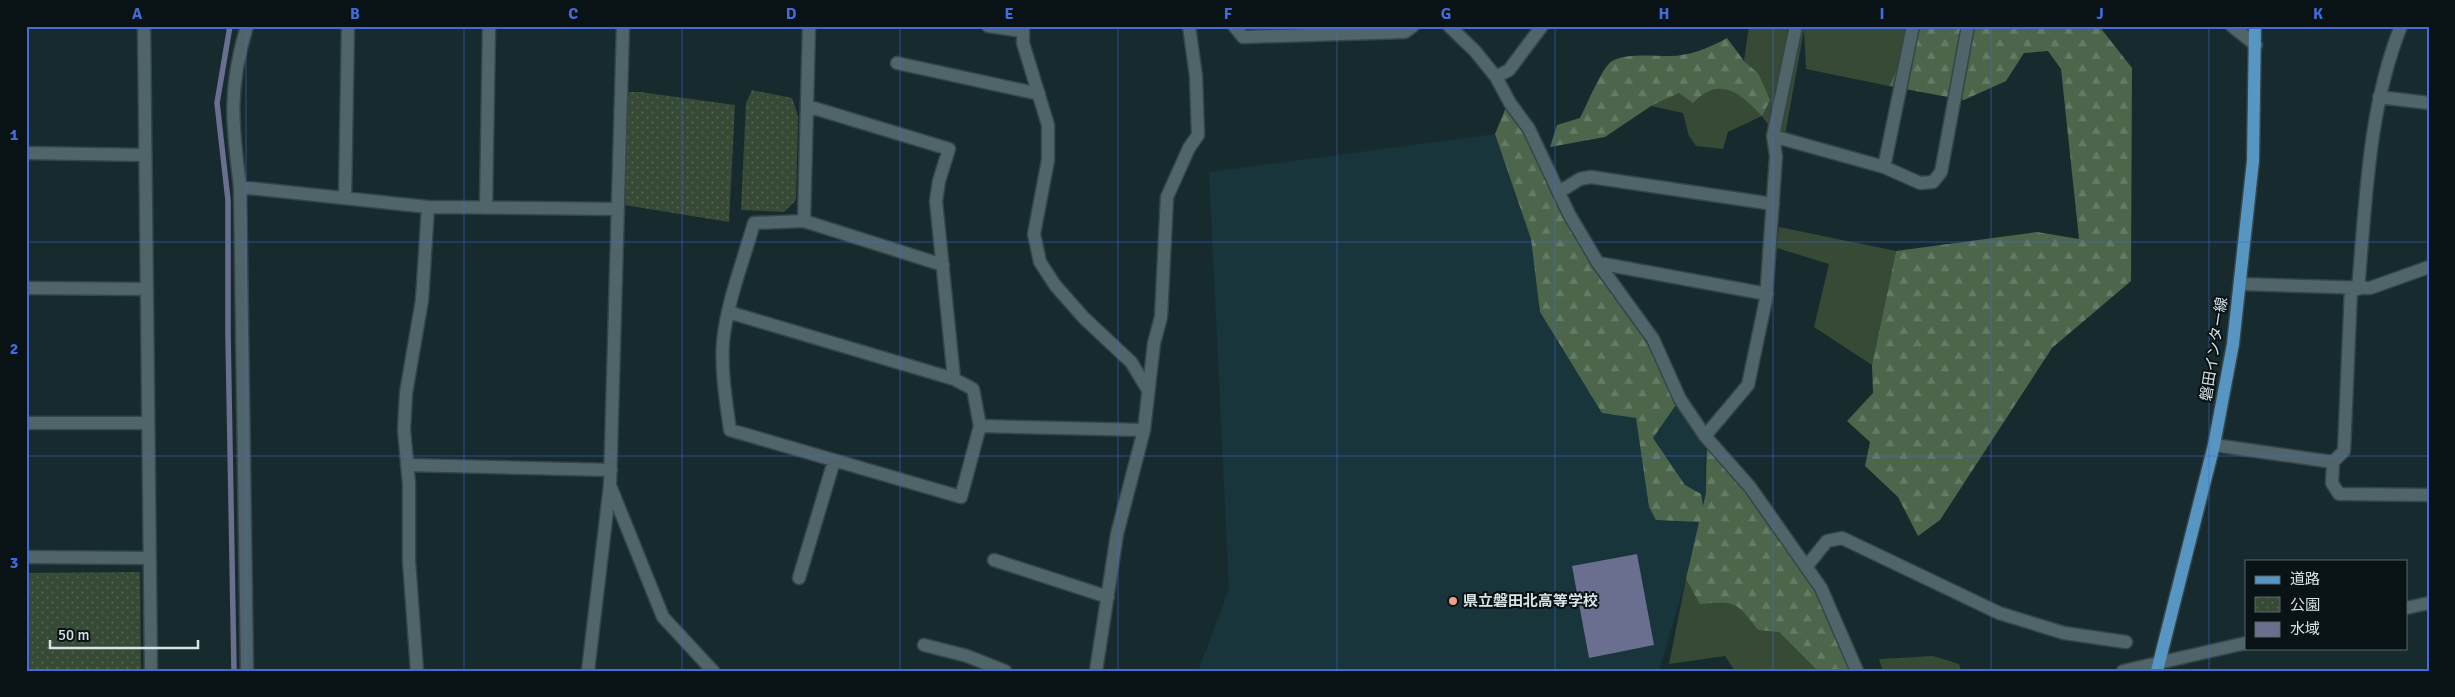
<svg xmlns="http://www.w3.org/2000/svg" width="2455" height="697" viewBox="0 0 2455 697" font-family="Signika,'Noto Sans JP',sans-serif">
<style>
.built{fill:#17353b}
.grass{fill:#364a35}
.forest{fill:url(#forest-firs)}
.park{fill:url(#park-dots)}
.water{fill:#6a6e8f}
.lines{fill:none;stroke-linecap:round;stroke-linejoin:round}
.stream{stroke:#6a6e8f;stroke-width:5.5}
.minor-casing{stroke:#354548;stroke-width:15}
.major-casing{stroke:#354548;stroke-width:15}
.minor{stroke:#50656a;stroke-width:12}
.major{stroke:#5795c2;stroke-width:12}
.grid{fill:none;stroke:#426cdb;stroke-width:1;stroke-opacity:0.55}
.poi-dot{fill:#f2a081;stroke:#091214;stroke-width:2}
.labels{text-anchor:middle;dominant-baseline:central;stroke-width:4;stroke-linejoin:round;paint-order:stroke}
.street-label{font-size:15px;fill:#d7e3e5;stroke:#091214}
.poi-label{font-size:15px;font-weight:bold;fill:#d7e3e5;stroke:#091214;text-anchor:start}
.neatline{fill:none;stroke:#426cdb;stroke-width:2}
.grid-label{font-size:16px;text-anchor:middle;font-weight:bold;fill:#426cdb}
</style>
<defs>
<pattern id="forest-firs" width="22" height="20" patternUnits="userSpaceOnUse" patternTransform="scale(1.25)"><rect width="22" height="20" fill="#4c654b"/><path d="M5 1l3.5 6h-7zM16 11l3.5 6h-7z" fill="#657b65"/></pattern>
<pattern id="park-dots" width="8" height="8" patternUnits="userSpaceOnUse" patternTransform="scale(1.25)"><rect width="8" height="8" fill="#364a35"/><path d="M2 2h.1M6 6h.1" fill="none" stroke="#526452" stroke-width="1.8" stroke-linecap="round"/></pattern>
</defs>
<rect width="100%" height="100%" fill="#172b2f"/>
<path class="built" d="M1510 103 1529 129 1680 399 1705 436V515L1659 671H1198L1229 589 1209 172 1495 134Z"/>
<path class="grass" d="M1280 26H1418L1419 28 1280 36Z
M1749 26H1917L1889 86 1806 69 1804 30 1783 146 1762 116 1728 132 1723 149 1696 146 1689 136 1683 113 1651 106 1679 93 1726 88 1745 98 1762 115 1758 73 1744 61Z
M1779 227 1896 251 1872 365 1814 327 1829 264 1777 248Z
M1707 439 1850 671H1735L1725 656 1669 664 1687 574 1705 515Z
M1933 656 1959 664 1961 671H1883L1879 659Z"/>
<path class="forest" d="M1917 26H2099L2132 68 2131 281 2052 348 1940 520 1918 536 1898 497 1865 466 1870 442 1847 421 1873 393 1872 365 1896 251 2037 232 2079 239 2061 69 2048 51 2024 53 2006 81 1964 100 1889 86Z
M1727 38 1744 61 1758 73 1770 100 1762 116C1740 93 1720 75 1693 103L1679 93 1651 106 1605 137 1550 147 1557 125 1580 118C1587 105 1602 67 1612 61 1626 53 1652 56 1669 56 1690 56 1709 48 1727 38Z
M1511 95 1569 214 1638 322 1680 399 1653 438 1685 485 1701 494 1703 506 1706 493 1707 439 1806 567 1850 671H1818L1779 632 1758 630C1736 601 1736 601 1700 604L1686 579 1699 522 1656 520 1649 507 1636 418 1602 413 1540 312 1531 239 1495 134Z"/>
<path class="park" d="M752 90 792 98 798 116 796 200 784 212 741 210 746 103Z
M621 92H640L735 105 729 222 618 204Z
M140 572 141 671H26V573Z"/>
<path class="water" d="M1637 554 1654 645 1589 658 1572 566Z"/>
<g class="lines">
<path class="stream" d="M230 26 217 103 228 200V334L234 671"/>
<defs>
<path id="minor" d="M144 26 151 671
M247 26C228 88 232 124 240 187L247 671
M988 26 1022 31
M1023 26V43L1048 125V160L1034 234 1040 262 1055 285 1084 318 1131 362 1148 390
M1234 26 1243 37 1405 32 1413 26
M1449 26 1475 51 1496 77 1510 103 1529 129 1569 214 1598 263 1653 339 1680 399 1705 436 1750 487 1821 588 1857 671
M2232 26 2256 45
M897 63 1039 94
M1496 77 1509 70 1542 26
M2379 97 2429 103
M807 106 949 149 939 181 936 201 954 379
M1773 136 1884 167 1913 26
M26 153 145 155
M1884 167 1920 183 1933 182 1941 172 1968 26
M240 187 428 207 618 209
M1559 192 1580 179 1591 177 1773 204
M345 198 348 26
M486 208 489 26
M804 221 809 26
M1598 263 1767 294
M2240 284 2370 288 2429 267
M26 288 147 289
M2358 289C2366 201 2368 109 2401 26
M728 312 954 379 973 389 980 426 961 497 730 430C726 401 721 372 723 342 727 302 743 262 754 223L804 221 943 265
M26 423H148
M980 426 1144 430
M1705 436 1748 385 1766 299 1776 156 1773 136 1796 26
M2214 445 2333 462 2332 483 2339 494 2429 495
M2333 462 2344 451 2351 289
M407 465 611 470
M611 488 663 617 713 671
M26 557 149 558
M994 560 1108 597
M1806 567 1827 541 1842 538 1999 613 2064 633 2126 642
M799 578 834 461
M2406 608 2429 603
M924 645 967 656 1005 671
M417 671 409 561V484L404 430 406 393 422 300 428 207
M588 671 610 485 623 26
M1096 671 1117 534 1144 430 1154 343 1161 317 1167 197 1189 148 1198 135 1196 76 1189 26
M2123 671 2246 643"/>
<path id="major" d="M2157 671 2214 445 2233 344 2253 161 2255 26"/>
</defs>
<use href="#minor" class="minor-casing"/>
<use href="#major" class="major-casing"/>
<use href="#minor" class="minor"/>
<use href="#major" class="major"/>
</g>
<path class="grid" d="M246 26V671M464 26V671M682 26V671M900 26V671M1118 26V671M1337 26V671M1555 26V671M1773 26V671M1991 26V671M2209 26V671M26 242H2429M26 456H2429"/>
<circle class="poi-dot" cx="1453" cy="601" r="5"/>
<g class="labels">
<g class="street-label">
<text transform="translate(2214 349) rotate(-81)">磐田インター線</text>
</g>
<g class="poi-label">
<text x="1463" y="601">県立磐田北高等学校</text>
</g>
</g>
<rect width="2455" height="697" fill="none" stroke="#091214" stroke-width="55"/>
<rect x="2245" y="560" width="162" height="90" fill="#091214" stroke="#5b6668"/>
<rect x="2255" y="576" width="25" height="8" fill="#5795c2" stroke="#5b6668"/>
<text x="2290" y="584" font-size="15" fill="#d7e3e5">道路</text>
<rect x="2255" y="597" width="25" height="15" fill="url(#park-dots)" stroke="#5b6668"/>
<text x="2290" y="610" font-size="15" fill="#d7e3e5">公園</text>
<rect x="2255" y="622" width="25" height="15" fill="#6a6e8f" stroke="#5b6668"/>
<text x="2290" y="634" font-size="15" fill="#d7e3e5">水域</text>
<path d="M50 640v8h148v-8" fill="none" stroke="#d7e3e5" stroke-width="2.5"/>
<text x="58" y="640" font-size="15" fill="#d7e3e5" stroke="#091214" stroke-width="4" paint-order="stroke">50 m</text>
<rect x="28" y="28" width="2400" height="642" class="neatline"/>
<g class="grid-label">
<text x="137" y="19">A</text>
<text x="355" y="19">B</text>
<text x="573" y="19">C</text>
<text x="791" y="19">D</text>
<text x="1009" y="19">E</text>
<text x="1228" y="19">F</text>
<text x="1446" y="19">G</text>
<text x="1664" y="19">H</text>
<text x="1882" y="19">I</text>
<text x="2100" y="19">J</text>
<text x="2318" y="19">K</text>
<text x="14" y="140">1</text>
<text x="14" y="354">2</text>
<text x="14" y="568">3</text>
</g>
</svg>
